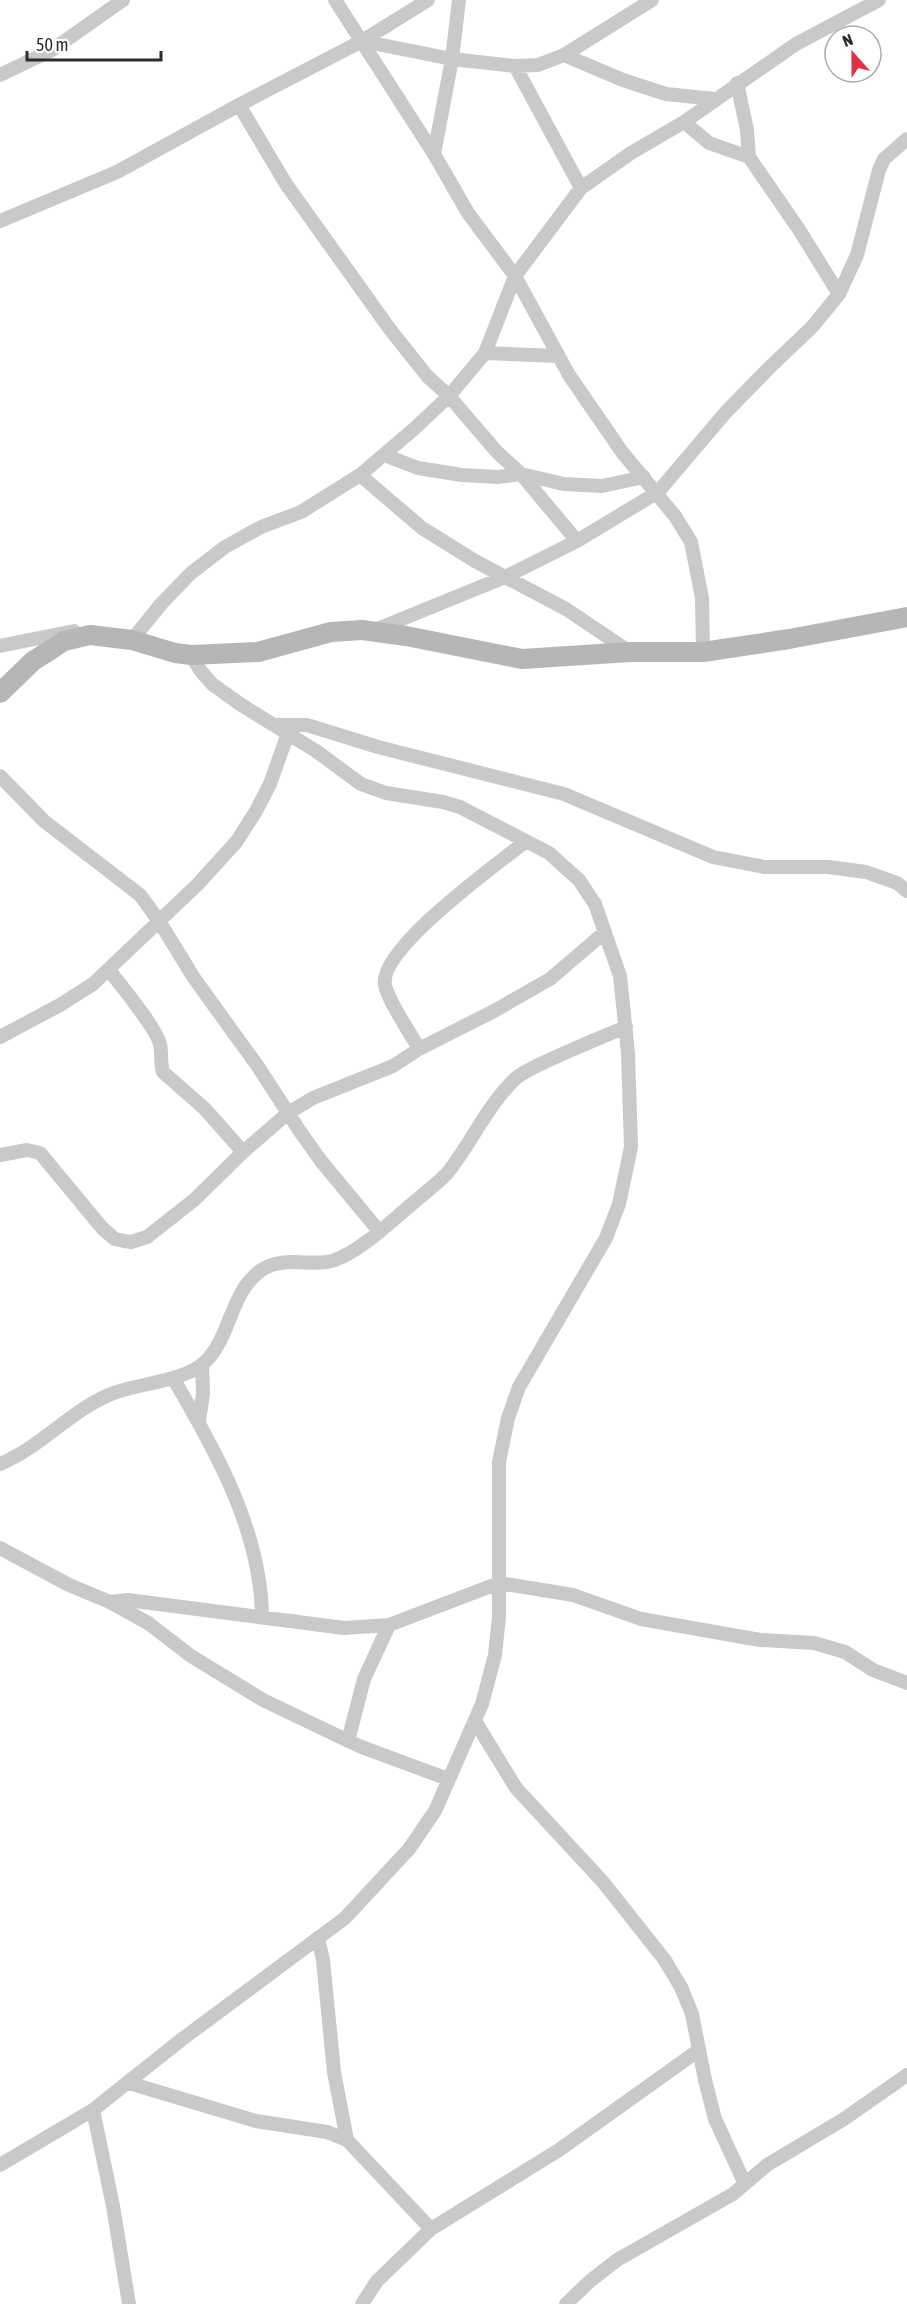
<svg xmlns="http://www.w3.org/2000/svg" width="907" height="2304" viewBox="0 0 907 2304" font-family="'Asap Condensed',sans-serif">
<style>
.lines{fill:none;stroke-linecap:round;stroke-linejoin:round}
.street{stroke:#c9c9c9;stroke-width:14}
.secondary{stroke:#b6b6b6;stroke-width:20}
</style>
<rect width="100%" height="100%" fill="#fff"/>
<g class="lines">
<path class="street" d="M335 0 434 154 468 213 515 276 569 375 622 452 675 516 691 542 702 598 703 652
M362 41 452 59 515 66 538 65 564 55 652 0
M564 55 623 80 666 94 715 99
M515 66 581 188
M0 75 52 50 123 0
M737 83 747 130 749 157 798 228 839 294
M239 105 286 184 389 328 427 376 449 396 497 452 521 474 577 541
M684 122 709 143 749 157
M434 154 452 59 459 0
M0 221 117 172 239 105 362 41 428 0
M485 353 558 356
M384 455 418 468 462 475 498 477 521 474 564 484 602 486 644 477
M360 475 422 528 475 561 566 609 630 652
M375 630 505 577 577 541 658 492 726 412 769 368 812 327 839 294 857 255 879 170 884 159 907 139
M132 640 161 604 191 573 225 547 261 527 301 512 360 475 414 429 449 396 485 353 515 276 581 188 631 153 684 122 796 44 879 0
M0 646 74 631
M274 725H307L378 747 564 794 713 857 764 867H828L866 872 897 883 907 891
M0 776 44 821 140 895 159 921 194 978 259 1068 299 1130 321 1161 379 1231
M109 970C122 987 155 1026 160 1044 162 1053 160 1063 163 1072L205 1109 243 1152
M0 1037 60 1005 93 984 198 884 237 841 256 811 270 784 288 733
M419 1049C411 1034 388 1001 385 985 378 949 499 863 526 841
M0 1155 27 1150 40 1153 103 1229 115 1239 124 1241 131 1242 147 1237 194 1200 243 1152 288 1113 313 1098 393 1066 419 1049 494 1011 550 979 605 932
M173 1378C216 1451 261 1531 262 1617
M199 1421 203 1394 202 1365
M0 1464C41 1447 70 1411 111 1394 138 1383 184 1382 205 1362 231 1337 230 1293 260 1271 284 1254 312 1268 335 1260 362 1250 390 1222 412 1204 424 1193 439 1183 449 1171 472 1141 488 1105 515 1079 524 1071 537 1066 547 1061 573 1049 599 1038 626 1027
M0 1548 69 1585 110 1602 148 1623 191 1656 263 1700 359 1746 448 1779
M110 1602 128 1600 344 1628 389 1625 499 1583 573 1595 641 1619 760 1640 814 1643 845 1652 873 1670 907 1683
M475 1721 516 1788 603 1882 664 1959 681 1987 692 2014 705 2080 715 2119 745 2184
M348 1741 364 1679 389 1625
M318 1938 323 1960 334 2072 347 2140
M129 2083 256 2121 327 2132 347 2140 431 2229
M93 2110 113 2206 129 2304
M0 2165 93 2110 181 2040 345 1918 409 1849 435 1811 482 1704 495 1655 499 1617V1462L508 1418 519 1387 606 1238 619 1204 631 1147 628 1053 620 976 595 904 579 880 549 853 460 807 443 802 386 793 361 784 316 751 240 704 212 684 200 670 191 655
M362 2304 377 2281 431 2229 559 2150 699 2050
M566 2304 590 2281 617 2260 733 2194 767 2165 844 2119 907 2075"/>
<path class="secondary" d="M0 693 33 661 52 649 64 641 90 635 132 640 175 653 191 655 258 652 331 632 362 630 406 636 522 659 630 652H703L789 639 907 617"/>
</g>
<g transform="translate(853 54) rotate(339)"><circle r="28" fill="#ffffff" stroke="#ababab" stroke-width="1.5"/>
<path d="M0-4.5L10 22L0 15L-10 22Z" fill="#df3145"/>
<text y="-9" font-size="16" font-weight="bold" text-anchor="middle" fill="#2c2c2c">N</text>
</g>
<path d="M27 51v9h134v-9" fill="none" stroke="#2c2c2c" stroke-width="3"/>
<text x="36" y="51" font-size="18" fill="#2c2c2c" stroke="#ffffff" stroke-width="4.5" paint-order="stroke">50 m</text>
</svg>
